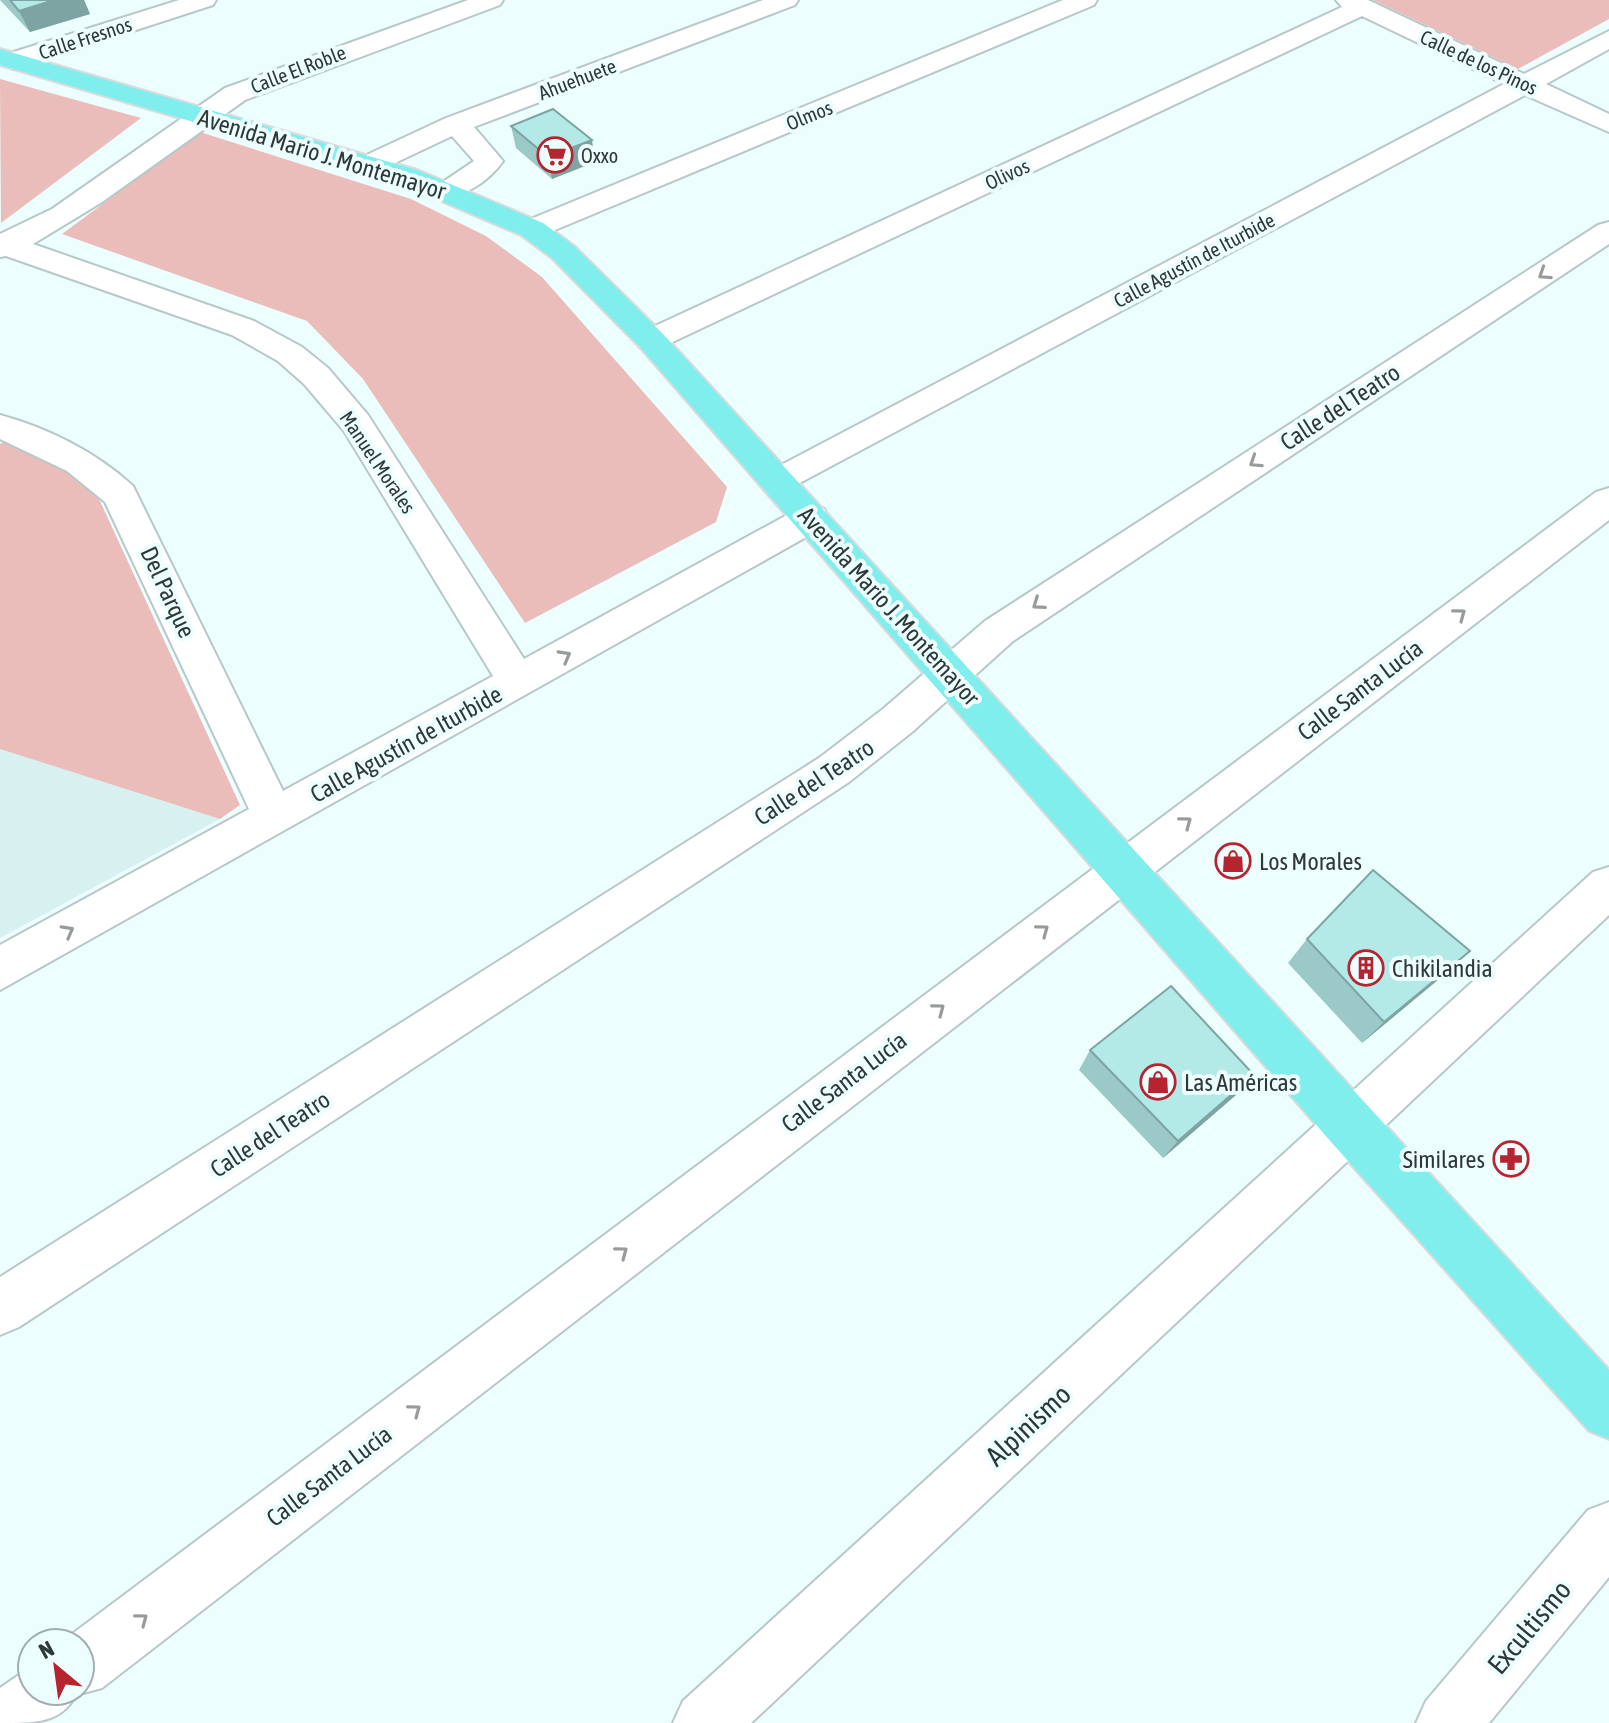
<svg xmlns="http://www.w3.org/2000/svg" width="1609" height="1723" viewBox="0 0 1609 1723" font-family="'Asap Condensed',sans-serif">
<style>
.built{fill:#d7f1f0}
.green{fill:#eabdba}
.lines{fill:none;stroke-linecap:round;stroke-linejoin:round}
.minor-casing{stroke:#b7c8c8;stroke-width:4}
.major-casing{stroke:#dadbdb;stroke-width:4}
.minor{fill:#fff;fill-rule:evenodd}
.major{fill:#7feeed;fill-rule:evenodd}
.wall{fill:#9ac9c8}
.shaded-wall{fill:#7da4a2}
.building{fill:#b3eae8;stroke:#7da4a2;stroke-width:2}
.oneway{stroke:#989b9b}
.labels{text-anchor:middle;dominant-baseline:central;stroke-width:8;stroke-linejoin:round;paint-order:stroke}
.far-street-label{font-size:20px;fill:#303737;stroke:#ecfefe}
.far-poi-label{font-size:20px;fill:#303737;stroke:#ecfefe;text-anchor:start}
.street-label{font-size:24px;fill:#303737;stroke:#ecfefe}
.poi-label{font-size:24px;fill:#303737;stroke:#ecfefe;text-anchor:start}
.near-street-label{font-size:28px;fill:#303737;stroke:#ecfefe}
</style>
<rect width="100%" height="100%" fill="#ecfefe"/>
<path class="built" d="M0 749 220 819 0 938Z"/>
<path class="green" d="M1373 0H1609V19L1518 69Z
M0 79 141 118 1 223Z
M200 132 411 199 486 236 542 277 727 487 716 522 525 623 363 379 307 321 62 234Z
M4 442 69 463 100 501 240 805 220 819 0 749V444Z"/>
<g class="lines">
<defs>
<path id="minor" d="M179 0H216L213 5 22 67 13 69 0 61 4 55Z
M468 0H503L500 5 245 100 102 202 33 244 254 321 302 347 328 368 368 415 524 659 798 509 811 505 824 509 829 518 824 527 0 990V945L249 809 105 502 67 471 0 439V415C48 428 96 452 133 486L283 791 493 676 344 431 304 384 278 361 232 335 6 256 0 257V234L52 209 225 88Z
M763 0H798L795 5 474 127 503 161C490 180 460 202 436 196L431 190 474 161 452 136 380 170H360L356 164 360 158 446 118Z
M1063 0H1097L1094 5 543 235H521L517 229 521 223Z
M1336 0H1368L1524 74 1609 31V49L1546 84 1609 114V132L1525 95 779 494 766 491 761 482 766 473 1504 84 1362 16 662 347 651 350 640 347 635 340 640 333 1342 7Z
M1609 222V244L1013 641 912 732 849 782 19 1327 0 1335V1277L819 758 883 709 985 621 1598 225Z
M1609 488V520L102 1688 76 1695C61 1723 36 1723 0 1723V1688L32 1666V1691H80V1643H60L1596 492Z
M1609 867V915L751 1723H673L683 1701 1593 872Z
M1609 1502V1577L1489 1723H1416L1426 1701 1588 1510Z"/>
<path id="major" d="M0 49 417 170 543 223 574 246 662 333 1609 1370V1439L1589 1431 1332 1143 640 347 552 258 521 235 397 182 0 65Z"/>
</defs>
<use href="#minor" class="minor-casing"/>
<use href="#major" class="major-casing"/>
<use href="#minor" class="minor"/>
<use href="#major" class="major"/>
</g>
<path class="wall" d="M0 0H84L90 14 30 32Z
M511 126 595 162 552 179 516 148Z
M1307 939 1445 974 1362 1043 1288 963Z
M1090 1050 1254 1075 1236 1095 1163 1158 1079 1070Z"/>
<path class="shaded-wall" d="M54 0H84L90 14 30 32 19 11Z
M592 140 595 162 552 179 548 157Z
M1470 951 1445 974 1362 1043 1384 1022Z
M1254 1075 1236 1095 1163 1158 1178 1141Z"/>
<path class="building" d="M10 0H54L19 11Z
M553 109 592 140 548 157 511 126Z
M1373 870 1470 951 1384 1022 1307 939Z
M1171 986 1254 1075 1178 1141 1090 1050Z"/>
<defs><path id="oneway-chevron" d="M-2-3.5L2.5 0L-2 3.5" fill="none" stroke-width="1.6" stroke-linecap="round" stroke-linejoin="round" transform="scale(2)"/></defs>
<g class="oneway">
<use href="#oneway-chevron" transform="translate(1544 274) rotate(147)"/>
<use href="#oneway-chevron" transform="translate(1255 462) rotate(147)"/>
<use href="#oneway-chevron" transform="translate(1038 604) rotate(145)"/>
<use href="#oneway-chevron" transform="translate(1460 614) rotate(-37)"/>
<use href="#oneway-chevron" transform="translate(565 656) rotate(-29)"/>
<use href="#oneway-chevron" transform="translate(1186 822) rotate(-37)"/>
<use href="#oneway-chevron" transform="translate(1043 930) rotate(-37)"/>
<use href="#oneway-chevron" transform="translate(68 931) rotate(-29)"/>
<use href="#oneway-chevron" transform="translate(939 1009) rotate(-37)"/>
<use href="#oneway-chevron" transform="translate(622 1252) rotate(-37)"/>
<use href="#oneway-chevron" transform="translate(415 1410) rotate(-37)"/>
<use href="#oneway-chevron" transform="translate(142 1619) rotate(-37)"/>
</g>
<defs>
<symbol id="supermarket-ring" viewBox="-11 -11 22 22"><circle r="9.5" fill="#ecfefe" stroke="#b62430" stroke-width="1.5"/><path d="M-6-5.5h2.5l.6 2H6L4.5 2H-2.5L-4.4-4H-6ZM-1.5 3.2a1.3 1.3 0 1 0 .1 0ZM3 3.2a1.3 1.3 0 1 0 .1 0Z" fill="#b62430"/></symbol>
<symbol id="shop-ring" viewBox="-11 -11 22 22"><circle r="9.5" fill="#ecfefe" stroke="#b62430" stroke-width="1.5"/><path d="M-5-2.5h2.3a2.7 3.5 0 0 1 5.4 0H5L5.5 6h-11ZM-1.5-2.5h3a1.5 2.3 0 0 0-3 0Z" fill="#b62430"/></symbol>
<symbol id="building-ring" viewBox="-11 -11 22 22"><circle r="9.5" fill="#ecfefe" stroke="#b62430" stroke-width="1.5"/><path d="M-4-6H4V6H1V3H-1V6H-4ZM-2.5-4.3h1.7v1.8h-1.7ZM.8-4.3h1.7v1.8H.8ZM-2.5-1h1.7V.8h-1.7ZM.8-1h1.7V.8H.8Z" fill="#b62430"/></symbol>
<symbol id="pharmacy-ring" viewBox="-11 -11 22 22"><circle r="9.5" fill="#ecfefe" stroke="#b62430" stroke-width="1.5"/><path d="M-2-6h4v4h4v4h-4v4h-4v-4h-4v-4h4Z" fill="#b62430"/></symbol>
</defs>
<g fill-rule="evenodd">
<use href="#supermarket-ring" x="535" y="135" width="40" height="40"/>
<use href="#shop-ring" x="1213" y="841" width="40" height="40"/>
<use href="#building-ring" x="1346" y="948" width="40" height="40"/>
<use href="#shop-ring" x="1138" y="1062" width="40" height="40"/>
<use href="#pharmacy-ring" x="1491" y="1139" width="40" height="40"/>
</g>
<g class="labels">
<g class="far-street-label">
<text transform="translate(85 38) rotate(-18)">Calle Fresnos</text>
<text transform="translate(1479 62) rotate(25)">Calle de los Pinos</text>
<text transform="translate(298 69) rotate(-21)">Calle El Roble</text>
<text transform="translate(577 79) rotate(-21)">Ahuehuete</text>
<text transform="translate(809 115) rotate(-22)">Olmos</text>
<text transform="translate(1007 174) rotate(-25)">Olivos</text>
<text transform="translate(1194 260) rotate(-28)">Calle Agustín de Iturbide</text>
<text transform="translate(378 462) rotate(56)">Manuel Morales</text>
</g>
<g class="far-poi-label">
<text x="581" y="155">Oxxo</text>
</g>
<g class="street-label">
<text transform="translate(322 154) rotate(17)">Avenida Mario J. Montemayor</text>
<text transform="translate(1340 407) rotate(-33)">Calle del Teatro</text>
<text transform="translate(168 592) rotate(65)">Del Parque</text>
<text transform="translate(889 606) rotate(48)">Avenida Mario J. Montemayor</text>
<text transform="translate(1360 690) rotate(-37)">Calle Santa Lucía</text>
<text transform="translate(406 744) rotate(-29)">Calle Agustín de Iturbide</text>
<text transform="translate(814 782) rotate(-33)">Calle del Teatro</text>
<text transform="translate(844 1082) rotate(-37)">Calle Santa Lucía</text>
<text transform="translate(270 1134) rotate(-33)">Calle del Teatro</text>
<text transform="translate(329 1476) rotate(-37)">Calle Santa Lucía</text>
</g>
<g class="poi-label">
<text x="1259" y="861">Los Morales</text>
<text x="1392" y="968">Chikilandia</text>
<text x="1184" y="1082">Las Américas</text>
<text x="1485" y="1159" text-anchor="end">Similares</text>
</g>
<g class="near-street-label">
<text transform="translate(1028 1425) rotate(-43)">Alpinismo</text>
<text transform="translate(1529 1627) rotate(-50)">Excultismo</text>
</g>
</g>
<g transform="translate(56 1667) rotate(331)"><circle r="38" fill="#ecfefe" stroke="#a1aeae" stroke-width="2"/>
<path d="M0-6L14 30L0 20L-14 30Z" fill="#b62430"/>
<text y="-12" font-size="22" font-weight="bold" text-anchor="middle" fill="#303737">N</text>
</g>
</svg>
